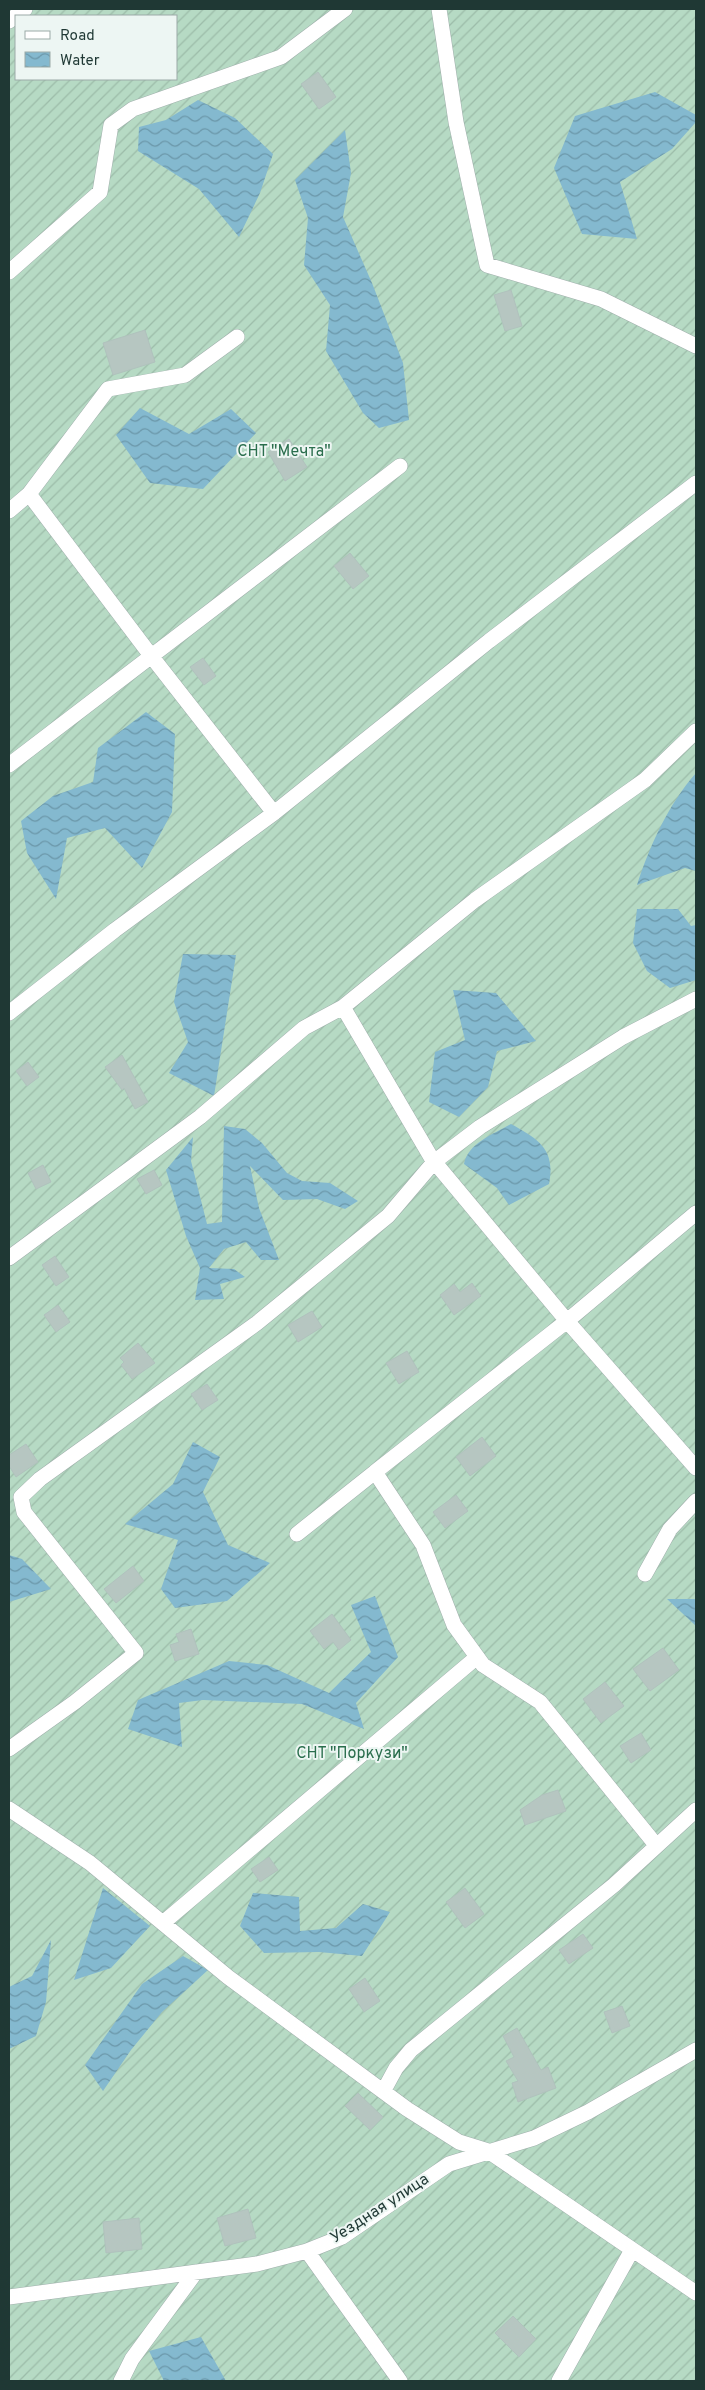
<svg xmlns="http://www.w3.org/2000/svg" width="705" height="2390" viewBox="0 0 705 2390" font-family="Overpass,sans-serif">
<style>
.garden{fill:url(#garden-furrows);fill-rule:evenodd}
.water{fill:url(#water-waves)}
.building{fill:#b6c6c1;stroke:#b0c2bd}
.lines{fill:none;stroke-linecap:round;stroke-linejoin:round}
.minor-casing{stroke:#a0b0ac;stroke-width:16}
.minor{stroke:#fff;stroke-width:15}
.labels{text-anchor:middle;dominant-baseline:central;stroke-width:4;stroke-linejoin:round;paint-order:stroke}
.park-label{font-size:16px;fill:#2a6e4d;stroke:#edf6f3}
.street-label{font-size:16px;fill:#1f3834;stroke:#edf6f3}
</style>
<defs>
<pattern id="garden-furrows" width="10" height="10" patternUnits="userSpaceOnUse" patternTransform="scale(1.25)"><rect width="10" height="10" fill="#b6dac4"/><path d="M-1 1l2-2M0 10L10 0M9 11l2-2" fill="none" stroke="#9cbca9"/></pattern>
<pattern id="water-waves" width="16" height="10" patternUnits="userSpaceOnUse" patternTransform="scale(1.25)"><rect width="16" height="10" fill="#84b9cf"/><path d="M0 5q4-4 8 0t8 0" fill="none" stroke="#6b97a9"/></pattern>
</defs>
<rect width="100%" height="100%" fill="#dde9e5"/>
<path class="garden" d="M9 9H696V2381H9ZM16 16H176V79H16Z"/>
<path class="water" d="M655 92 696 115V122L672 149 620 182 637 239 582 234 554 168 575 116Z
M198 100 235 118 273 154 260 193 239 237 199 189 138 151 139 127 166 120Z
M345 130 351 173 343 217 372 283 403 363 409 420 379 428 363 413 326 351 330 305 304 265 308 218 295 180Z
M140 408 189 434 231 409 256 433 203 489 150 483 116 435Z
M146 712 175 734 172 812 142 868 105 828 67 838 56 899 27 853 21 821 53 796 93 782 98 748Z
M696 773V871L685 868 637 885C650 845 668 805 696 773Z
M637 909H678L691 926 696 925V980L670 988 647 971 633 943Z
M183 954 236 955 214 1096 169 1073 188 1042 174 1002Z
M453 990 496 993 536 1041 497 1051 488 1087 459 1117 429 1102 435 1052 465 1040Z
M511 1124C538 1139 556 1149 549 1184L509 1205 497 1188 464 1164C468 1143 494 1134 511 1124Z
M224 1126 245 1129 262 1143 287 1173 302 1181 330 1183 358 1201 345 1209 317 1199 283 1200 250 1166 259 1208 279 1260H261L246 1242 224 1249 209 1268 234 1269 245 1277 220 1284 224 1299 195 1300 200 1268 186 1236 166 1170 193 1137 191 1161 207 1224 222 1222Z
M193 1442 220 1457 203 1492 228 1545 270 1563 227 1601 175 1608 161 1589 178 1540 125 1524 173 1484Z
M9 1555 22 1559 51 1589 9 1602Z
M375 1596 398 1657 356 1703 364 1729 302 1704 203 1700 179 1703 182 1747 128 1729 138 1700 229 1661 267 1665 329 1693 371 1652 351 1605Z
M667 1599H696V1626Z
M103 1888 150 1926 111 1968 74 1980Z
M253 1893 299 1897 300 1931 336 1928 363 1904 390 1912 362 1956 319 1952 264 1953 240 1926Z
M51 1940 46 2002 36 2036 9 2049V1987L32 1976Z
M183 1956 208 1970 162 2012 131 2050 103 2091 85 2065 142 1984Z
M201 2337 226 2381H164L149 2351Z"/>
<path class="building" d="M318 72 336 97 319 109 301 84Z
M511 290 522 326 505 331 494 295Z
M145 330 155 362 113 375 103 343Z
M289 439 307 467 285 481 268 452Z
M350 553 369 576 353 589 334 566Z
M203 658 216 676 204 685 190 667Z
M122 1055 148 1102 135 1109 124 1088 122 1090 105 1067Z
M28 1062 39 1077 27 1086 16 1071Z
M43 1165 51 1182 36 1189 28 1173Z
M154 1170 162 1185 146 1194 137 1179Z
M55 1256 69 1277 56 1286 42 1265Z
M472 1283 481 1296 454 1315 440 1295 454 1284 460 1292Z
M58 1305 70 1322 56 1332 44 1315Z
M312 1311 322 1327 298 1342 288 1325Z
M138 1343 155 1363 132 1379 121 1365 124 1362 120 1358Z
M407 1351 419 1372 399 1384 386 1363Z
M207 1384 218 1400 202 1410 191 1394Z
M482 1437 496 1456 470 1476 456 1457Z
M26 1444 38 1462 16 1477 9 1466V1455Z
M456 1495 468 1511 445 1528 433 1512Z
M133 1566 144 1581 116 1603 104 1589Z
M332 1614 351 1640 339 1650 333 1642 324 1649 310 1631Z
M191 1629 199 1654 175 1661 170 1645 179 1642 176 1634Z
M663 1648 679 1670 650 1691 633 1669Z
M605 1682 624 1706 601 1723 583 1699Z
M641 1733 651 1750 631 1763 620 1746Z
M558 1790 566 1811 525 1825 520 1810 542 1795Z
M269 1857 278 1870 260 1882 251 1869Z
M465 1888 484 1914 465 1928 446 1902Z
M583 1934 593 1948 569 1964 559 1950Z
M365 1978 380 2001 364 2012 349 1989Z
M622 2006 630 2026 612 2033 604 2012Z
M517 2028 541 2070 548 2067 556 2088 518 2102 512 2083 518 2081 506 2061 514 2057 503 2036Z
M358 2093 383 2117 370 2130 345 2106Z
M248 2209 256 2238 225 2246 217 2218Z
M139 2218 142 2249 106 2253 103 2222Z
M513 2316 536 2339 519 2357 495 2333Z"/>
<g class="lines">
<defs>
<path id="minor" d="M439 9 456 122 487 265 601 299 696 346
M9 21 25 9
M9 272 100 192 111 125 133 109 281 57 345 9
M29 494 152 657 274 813
M9 511 29 494 108 389 185 375 237 337
M9 765 400 466
M343 1007 475 900 645 780 696 731
M9 1013 115 930 274 813 489 641 696 483
M9 1258 200 1117 304 1028 343 1007 432 1159 567 1321 696 1468
M297 1534 375 1472
M645 1574 670 1529 696 1501
M9 1749 75 1702 136 1653 24 1512 21 1497 40 1479 257 1323 388 1216 434 1162 480 1127 623 1037 696 999
M9 1809 90 1863 228 1977 407 2109 459 2142 488 2151 696 2293
M656 1845 540 1702 483 1665 454 1625 423 1545 375 1472 567 1321 696 1213
M164 1922 477 1657
M384 2090 396 2068 411 2050 614 1885 696 1810
M307 2251 400 2381
M9 2297 257 2264 307 2251 342 2237 449 2164 534 2138 588 2112 696 2050
M121 2381 132 2359 196 2272
M559 2381 632 2250"/>
</defs>
<use href="#minor" class="minor-casing"/>
<use href="#minor" class="minor"/>
</g>
<g class="labels">
<g class="park-label">
<text x="284" y="452">СНТ "Мечта"</text>
<text x="352" y="1754">СНТ "Поркузи"</text>
</g>
<g class="street-label">
<text transform="translate(380 2209) rotate(-33)">Уездная улица</text>
</g>
</g>
<rect width="705" height="2390" fill="none" stroke="#1f3834" stroke-width="20"/>
<rect x="15" y="15" width="162" height="65" fill="#edf6f3" stroke="#9baaa7"/>
<rect x="25" y="31" width="25" height="8" fill="#ffffff" stroke="#9baaa7"/>
<text x="60" y="40" font-size="15" fill="#1f3834">Road</text>
<rect x="25" y="52" width="25" height="15" fill="url(#water-waves)" stroke="#9baaa7"/>
<text x="60" y="65" font-size="15" fill="#1f3834">Water</text>
</svg>
